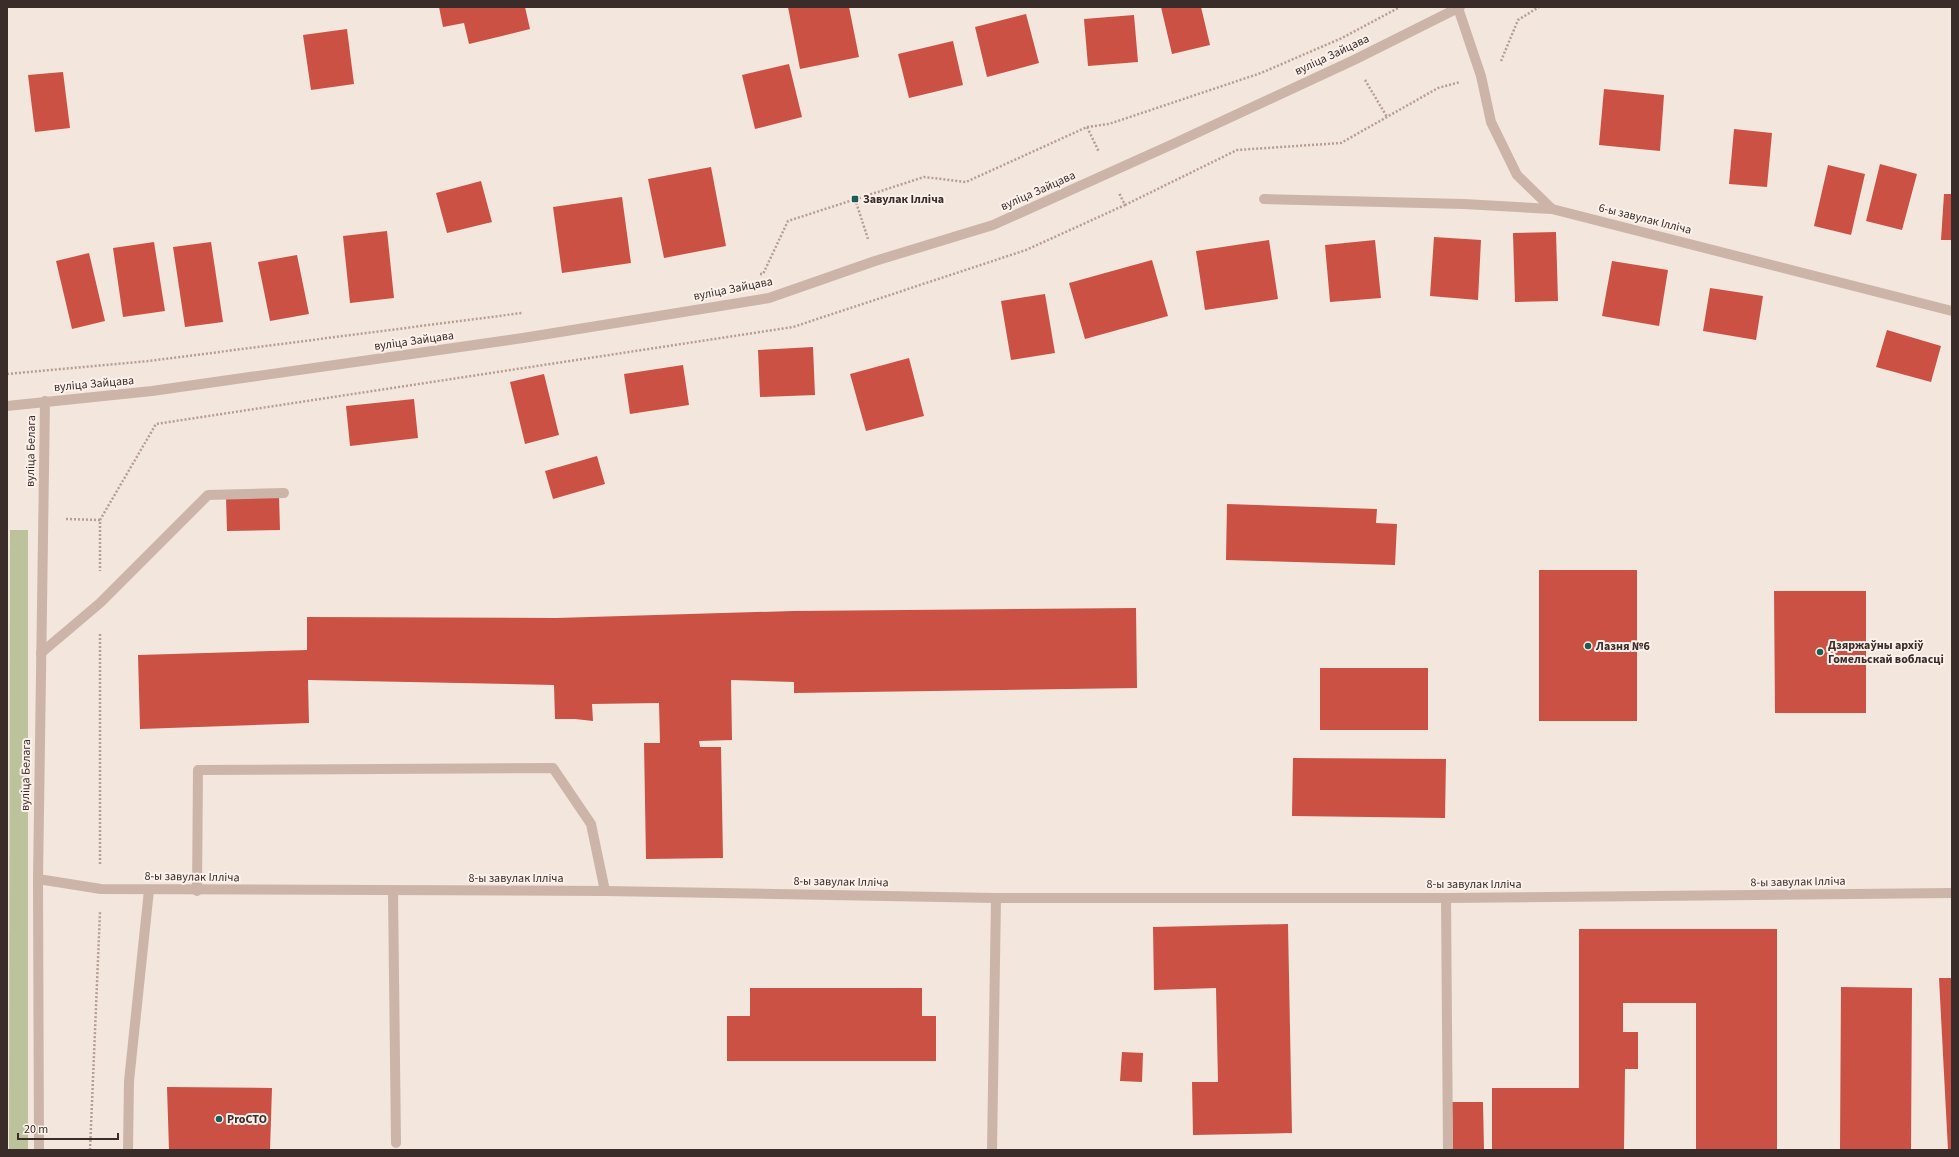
<svg xmlns="http://www.w3.org/2000/svg" width="1959" height="1157" viewBox="0 0 1959 1157" font-family="'Source Sans 3',sans-serif">
<style>
.green{fill:#bcc39c}
.building{fill:#cb5144}
.lines{fill:none;stroke-linecap:round;stroke-linejoin:round}
.path{stroke:#b89d92;stroke-width:2.5;stroke-dasharray:2 2;stroke-linecap:butt}
.service{stroke:#ccb4a8;stroke-width:10}
.minor{stroke:#ccb4a8;stroke-width:10}
.tertiary{stroke:#ccb4a8;stroke-width:10}
.poi-dot{fill:#1c5d57;stroke:#fbf1ea;stroke-width:1.5}
.labels{text-anchor:middle;dominant-baseline:central;stroke-width:4;stroke-linejoin:round;paint-order:stroke}
.street-label{font-size:12px;fill:#392c29;stroke:#fbf1ea}
.poi-label{font-size:12px;font-weight:bold;fill:#392c29;stroke:#fbf1ea;text-anchor:start}
</style>
<rect width="100%" height="100%" fill="#f3e6dd"/>
<path class="green" d="M10 530H28V1150H9Z"/>
<path class="building" d="M439 7H525L530 29 469 44 464 23 443 27Z
M788 7H849L859 57 800 69Z
M1161 7H1201L1210 45 1172 54Z
M1026 14 1039 63 987 77 975 27Z
M1134 15 1138 62 1088 66 1084 19Z
M347 29 354 84 311 90 303 35Z
M953 41 963 85 909 98 898 54Z
M789 64 802 117 755 129 742 75Z
M63 72 70 128 35 132 28 75Z
M1604 89 1664 95 1660 151 1599 145Z
M1734 129 1772 133 1767 187 1729 184Z
M1880 164 1917 174 1902 230 1866 221Z
M1828 165 1865 174 1851 235 1814 226Z
M711 167 726 246 664 258 648 179Z
M481 181 492 222 447 233 436 193Z
M1944 194H1952V240H1941Z
M622 197 631 263 562 273 553 207Z
M387 231 394 298 350 303 343 236Z
M1556 232 1558 301 1515 302 1513 233Z
M1434 237 1481 240 1478 300 1430 296Z
M1269 240 1278 299 1205 310 1196 251Z
M1375 240 1381 298 1330 302 1325 245Z
M154 242 165 311 123 317 113 248Z
M211 242 223 322 185 327 173 247Z
M89 253 105 321 72 329 56 261Z
M297 255 309 314 270 321 258 262Z
M1152 260 1168 316 1085 339 1069 283Z
M1612 261 1668 270 1659 326 1602 316Z
M1710 288 1763 296 1756 340 1703 331Z
M1045 294 1055 353 1011 360 1001 301Z
M1887 330 1941 346 1931 382 1876 367Z
M813 347 815 395 760 397 758 350Z
M909 358 924 416 866 431 850 374Z
M683 365 689 405 630 414 624 374Z
M544 374 559 435 525 444 510 382Z
M414 399 418 438 350 446 346 406Z
M597 456 605 484 553 499 545 471Z
M279 496 280 530 227 531 226 497Z
M1227 504 1377 509 1376 523 1397 524 1395 565 1226 560Z
M1539 570H1637V721H1539Z
M1774 591H1866V713H1775Z
M1136 608 1137 688 794 693V682L731 680 732 740 699 741 700 747H721L723 858 646 859 644 743H660L659 703 592 704 593 721 575 719H555L554 685 308 680 309 723 140 729 138 655 307 650V617L556 618 793 611Z
M1320 668H1428V730H1320Z
M1293 758 1446 759 1445 818 1292 816Z
M1288 924 1292 1133 1193 1135 1192 1082H1218L1216 988 1154 990 1153 927Z
M1579 929H1777V1150H1696V1003H1623V1032H1638V1069H1625L1624 1150H1492V1088H1579Z
M1939 978H1952V1150H1948Z
M1841 987 1912 988 1911 1150H1840Z
M750 988H922V1016H936V1061H727V1016H750Z
M1122 1052 1143 1053 1142 1082 1120 1081Z
M167 1087 272 1088 270 1150H169Z
M1452 1102H1483L1484 1150H1453Z"/>
<g class="lines">
<path class="path" d="M1501 61 1518 20 1539 7
M1365 80 1387 117
M1087 127 1109 124 1261 73 1342 38 1400 7
M855 199 868 239
M1125 205 1237 150 1341 143 1438 88 1460 82
M760 274H763L788 221 924 177 966 182 1087 127 1099 152
M7 374 149 361 522 313
M66 519 100 520V571
M100 520 156 424 793 327 1026 250 1125 205 1119 193
M100 634V865
M90 1150 100 912"/>
<path class="service" d="M1264 199 1464 204 1552 209
M41 653 100 603 208 495 284 493
M197 891 198 770 553 768 591 824 605 891
M393 892 396 1143
M1446 898 1448 1150
M128 1150 129 1081 149 890
M992 1150 996 898"/>
<path class="minor" d="M1458 8 1481 76 1491 122 1517 175 1552 209 1952 311
M38 879 101 889 605 891 996 898H1446L1952 893"/>
<path class="tertiary" d="M7 406 152 391 523 338 769 298 875 261 993 225 1173 144 1354 60 1460 7
M39 1150 38 879 45 401"/>
</g>
<g class="poi-dot">
<rect x="851" y="195" width="8" height="8" rx="2"/>
<circle cx="1588" cy="646" r="4"/>
<circle cx="1820" cy="652" r="4"/>
<circle cx="219" cy="1119" r="4"/>
</g>
<g class="labels">
<g class="street-label">
<text transform="translate(1332 55) rotate(-25)">вуліца Зайцава</text>
<text transform="translate(1038 191) rotate(-24)">вуліца Зайцава</text>
<text transform="translate(1645 219) rotate(14)">6-ы завулак Ілліча</text>
<text transform="translate(733 289) rotate(-11)">вуліца Зайцава</text>
<text transform="translate(414 341) rotate(-8)">вуліца Зайцава</text>
<text transform="translate(94 384) rotate(-5)">вуліца Зайцава</text>
<text transform="translate(31 451) rotate(-89)">вуліца Белага</text>
<text transform="translate(26 775) rotate(-89)">вуліца Белага</text>
<text transform="translate(192 877) rotate(1)">8-ы завулак Ілліча</text>
<text x="516" y="878">8-ы завулак Ілліча</text>
<text transform="translate(841 882) rotate(1)">8-ы завулак Ілліча</text>
<text transform="translate(1798 882) rotate(-1)">8-ы завулак Ілліча</text>
<text x="1474" y="884">8-ы завулак Ілліча</text>
</g>
<g class="poi-label">
<text x="863" y="199">Завулак Ілліча</text>
<text x="1828" y="645">Дзяржаўны архіў<tspan x="1828" dy="14">Гомельскай вобласці</tspan></text>
<text x="1596" y="646">Лазня №6</text>
<text x="227" y="1119">ProСТО</text>
</g>
</g>
<rect width="1959" height="1157" fill="none" stroke="#392c29" stroke-width="16"/>
<path d="M18 1133v6h100v-6" fill="none" stroke="#392c29" stroke-width="2"/>
<text x="24" y="1133" font-size="12" fill="#392c29" stroke="#fbf1ea" stroke-width="3" paint-order="stroke">20 m</text>
</svg>
